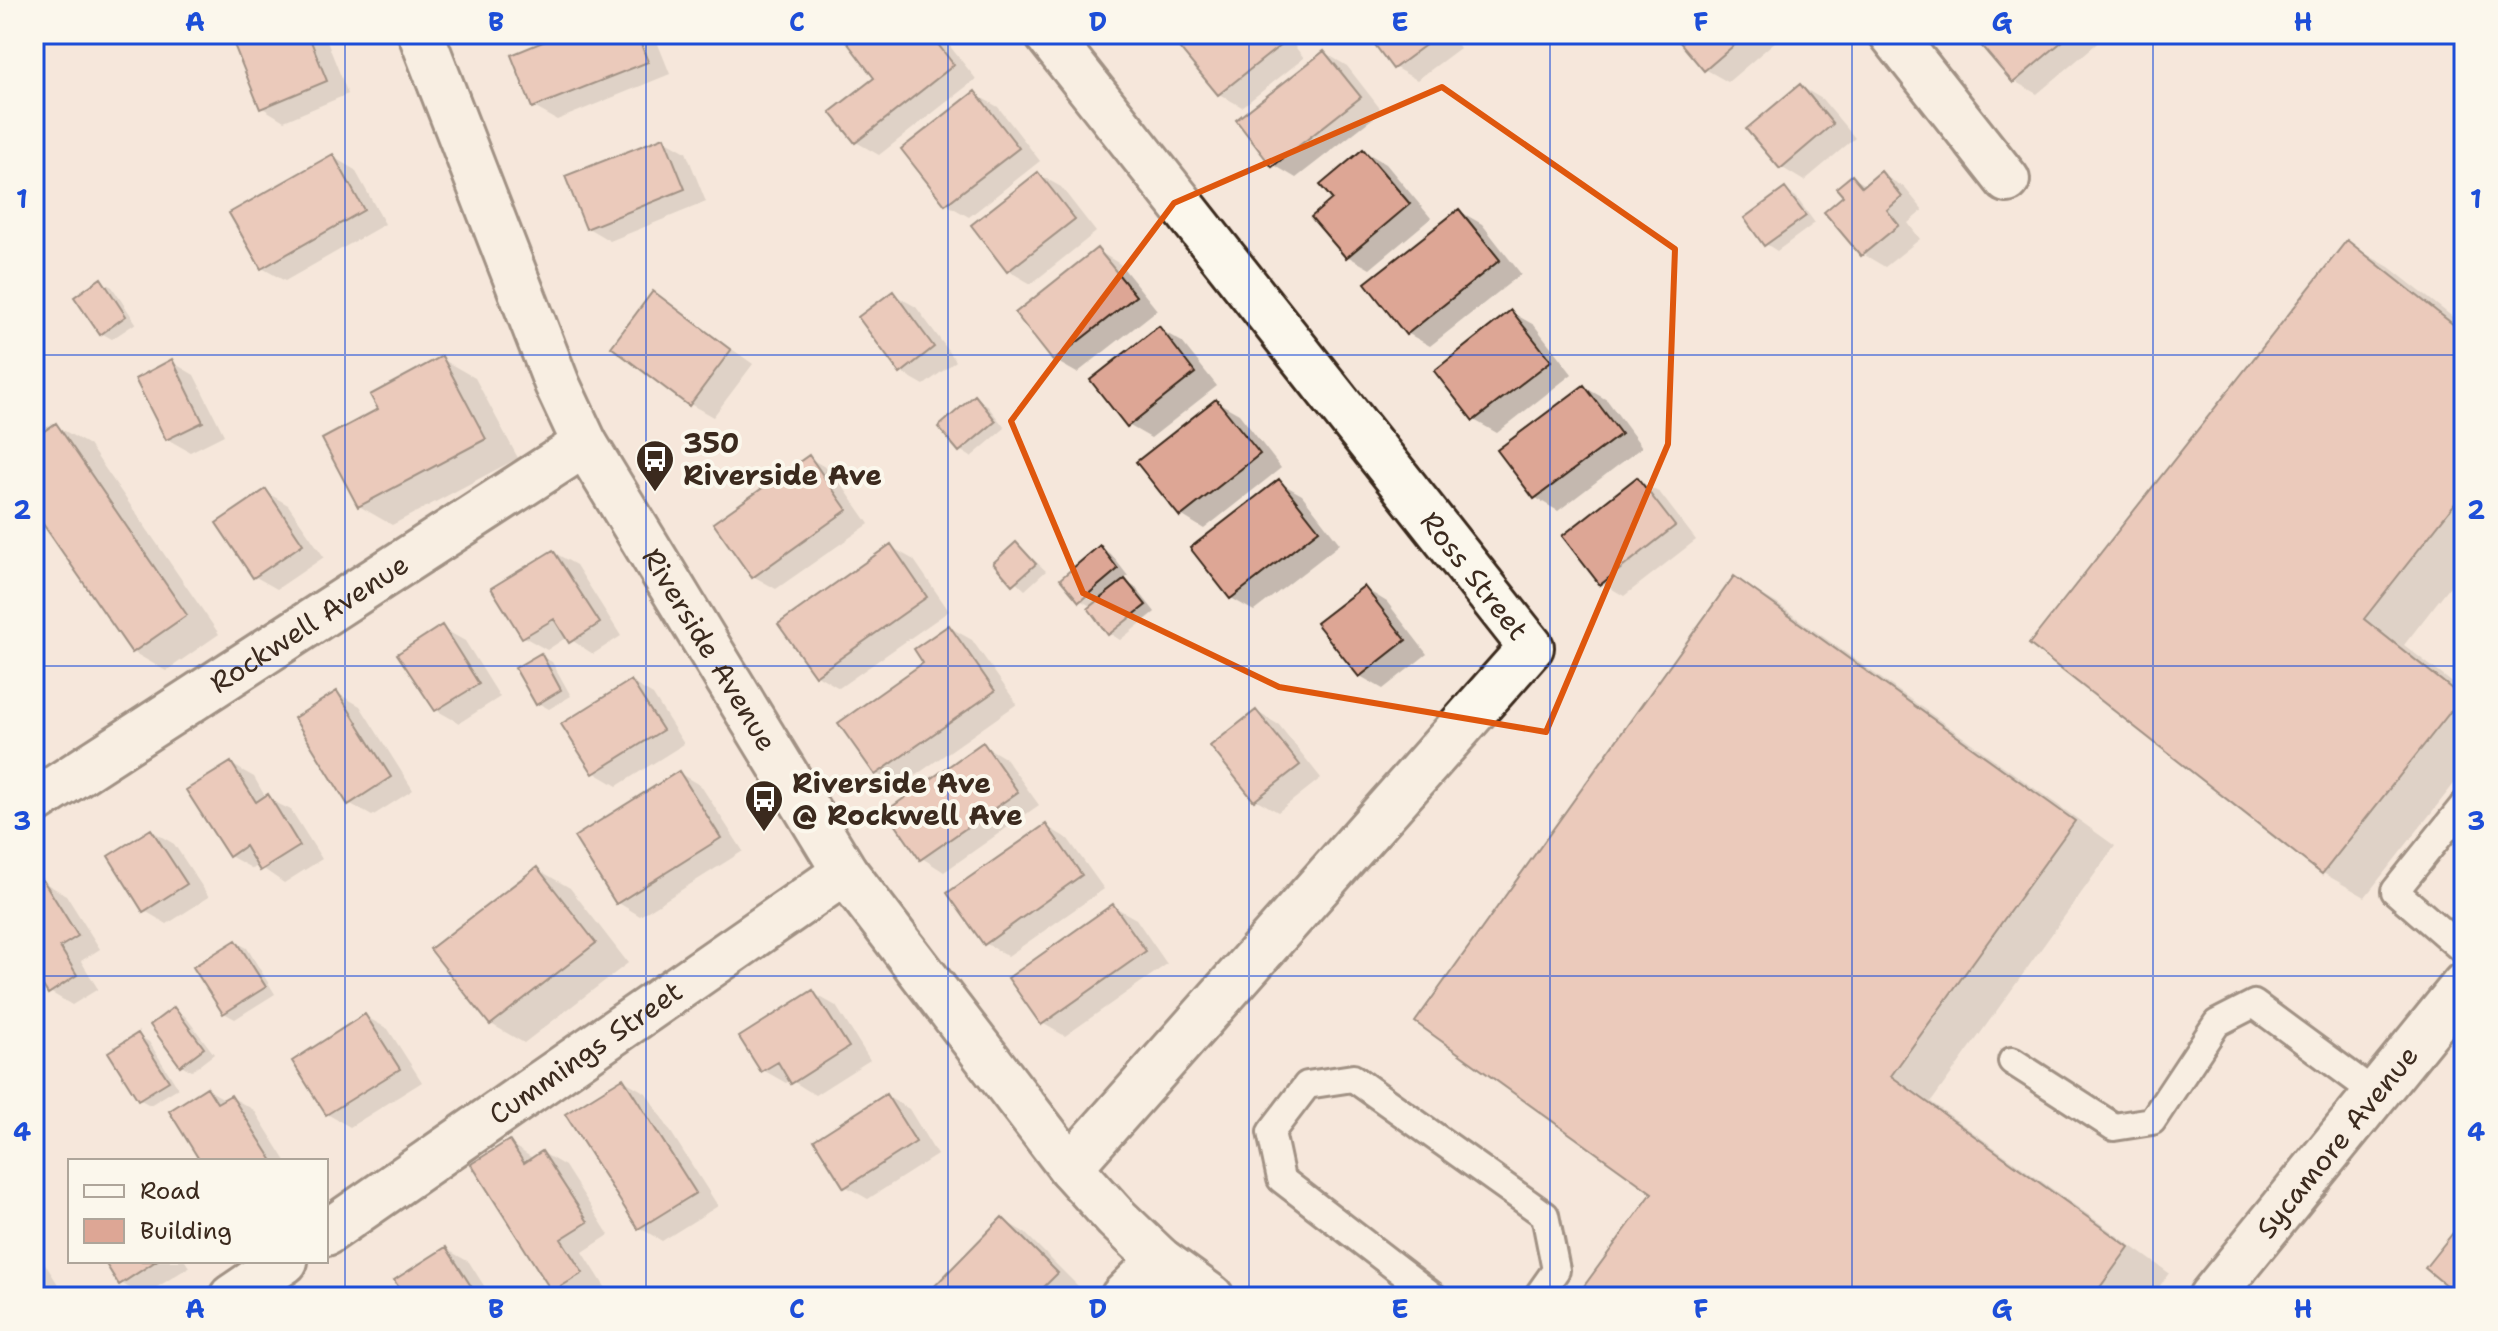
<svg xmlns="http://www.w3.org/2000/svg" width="2498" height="1331" viewBox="0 0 2498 1331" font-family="'Shantell Sans',sans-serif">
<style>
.shadow{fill:#0003}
.building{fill:#dda695;stroke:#3b2a1e;stroke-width:2}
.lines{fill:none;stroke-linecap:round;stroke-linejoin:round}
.lane-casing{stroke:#3b2a1e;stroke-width:32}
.street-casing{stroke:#3b2a1e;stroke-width:50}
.secondary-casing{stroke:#3b2a1e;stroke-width:50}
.lane{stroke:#fbf7ec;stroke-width:26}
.street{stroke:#fbf7ec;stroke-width:44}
.secondary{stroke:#fbf7ec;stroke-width:44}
.marked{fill:none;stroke:#df570d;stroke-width:6;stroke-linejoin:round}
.grid{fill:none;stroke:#1d4ed8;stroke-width:2;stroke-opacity:0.55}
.labels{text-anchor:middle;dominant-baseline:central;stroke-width:8;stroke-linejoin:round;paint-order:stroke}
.poi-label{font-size:28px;font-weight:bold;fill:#3b2a1e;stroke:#fbf7ec;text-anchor:start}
.street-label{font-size:28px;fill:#3b2a1e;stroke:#fbf7ec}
.neatline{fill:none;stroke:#1d4ed8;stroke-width:3}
.grid-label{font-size:26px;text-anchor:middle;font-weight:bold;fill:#1d4ed8}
</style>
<rect width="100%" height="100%" fill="#f5e7db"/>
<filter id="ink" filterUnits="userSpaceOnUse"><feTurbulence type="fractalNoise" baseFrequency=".0125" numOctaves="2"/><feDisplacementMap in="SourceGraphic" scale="16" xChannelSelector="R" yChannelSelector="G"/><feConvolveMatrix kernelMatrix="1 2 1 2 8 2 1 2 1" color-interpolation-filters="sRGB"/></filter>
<g filter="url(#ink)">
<path class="shadow" d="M257 34H324L348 94 284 121 261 107Z
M568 34H654L670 74 557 120 534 107Z
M858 34H940L976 79 879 155 856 142 877 78Z
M1202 34H1285L1304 58 1242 107 1219 94Z
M1370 34H1450L1460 48 1417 80 1394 67Z
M1676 34H1772L1777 40 1728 82 1705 69Z
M1992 34H2108L2037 94 2014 81Z
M1325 53 1347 66 1382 111 1296 178 1274 165Z
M1800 86 1822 99 1855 138 1804 181 1781 167Z
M975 94 998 107 1040 161 969 217 946 204Z
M663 139 686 152 706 202 610 241 588 228Z
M1364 151 1386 164 1431 218 1370 269 1347 256 1335 199Z
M333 157 355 170 385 224 285 281 262 268Z
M1038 174 1061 187 1096 232 1031 284 1009 271Z
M1881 174 1904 187 1923 210 1908 223 1920 239 1885 267 1863 254 1846 197 1852 177 1866 185Z
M1785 190 1796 197 1815 223 1777 251 1766 244Z
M1459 211 1482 224 1521 274 1430 346 1407 333Z
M2347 243 2389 267 2464 326V568L2404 645 2464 692V771L2365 897 2323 873 2032 644Z
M1098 251 1120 264 1157 310 1077 373 1054 360Z
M101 281 112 287 136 323 112 339 101 333Z
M654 294 753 364 713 417 690 404Z
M893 294 916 307 956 361 924 385 901 372Z
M1511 312 1534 325 1572 374 1497 433 1474 420Z
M1159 329 1182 342 1217 386 1151 438 1128 425Z
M442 359 475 378 518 458 392 525 359 506 380 410Z
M172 362 194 375 224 435 190 452 167 439Z
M1584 387 1607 400 1642 447 1558 511 1536 498Z
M975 398 986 404 1005 428 971 457 960 450Z
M1216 401 1239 414 1281 468 1204 529 1181 515Z
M56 426 89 445 219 634 166 671 133 652 34 507V441Z
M809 458 832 471 869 524 776 589 753 576Z
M1637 480 1660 493 1696 540 1624 596 1602 583Z
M1279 482 1302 495 1340 544 1254 611 1231 598Z
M266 492 288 505 324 557 277 589 254 576Z
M1017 544 1046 571 1025 590 996 563Z
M891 547 914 560 949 611 839 688 817 675 780 624Z
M1100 548 1111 554 1128 576 1123 580 1136 588 1155 612 1120 640 1109 633 1092 607 1080 600Z
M553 552 576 565 621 636 593 654 567 637 547 650 524 637 494 589Z
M1735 579 1776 603 2115 846 1931 1102 2169 1273 2152 1297H1579L1654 1192Z
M1364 588 1387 602 1427 654 1383 689 1360 676Z
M949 627 972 640 1017 704 899 787 877 774 841 724 926 663Z
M442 628 465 641 500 697 459 723 436 710Z
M541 656 552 662 571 696 549 709 538 703Z
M631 682 653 695 684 744 617 786 595 773Z
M337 693 360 706 413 790 372 816 349 803Z
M1257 712 1279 725 1321 778 1278 812 1255 799Z
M983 745 1005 758 1039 805 944 872 922 858Z
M231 764 254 777 266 798 291 810 322 859 284 883 258 865 253 869 230 856Z
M679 773 701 786 743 851 640 916 617 902Z
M1046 826 1068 839 1104 889 1008 956 985 943Z
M152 831 174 844 209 897 167 924 145 911Z
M537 869 570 888 628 963 524 1043 491 1024Z
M43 882 66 895 100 949 81 961 98 989 72 1005 50 992 34 967V888Z
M1113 906 1136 919 1167 964 1065 1036 1042 1023Z
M236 942 247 948 275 994 235 1019 224 1013Z
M813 993 836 1006 870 1060 815 1095 791 1080 786 1083 763 1070Z
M174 1009 185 1016 214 1054 192 1071 181 1065Z
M365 1016 388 1029 422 1082 350 1127 327 1114Z
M138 1035 149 1042 178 1088 150 1105 139 1099Z
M623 1080 646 1093 718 1206 662 1241 640 1228Z
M207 1089 226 1100 231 1097 254 1110 286 1161H203Z
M886 1096 909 1109 937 1155 868 1199 845 1186Z
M509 1143 534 1159 543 1153 565 1166 609 1235 583 1252 605 1287 588 1297H565L554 1291Z
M1003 1220 1025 1233 1079 1287 1070 1297H926Z
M34 1247 35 1248 66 1297H34Z
M446 1249 469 1262 491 1297H408Z
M107 1261H185L189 1267 143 1296 121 1283Z"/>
<path class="building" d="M252 34H308L327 81 260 109 233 42Z
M562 34H637L648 62 532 108 511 55Z
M855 34H930L954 65 855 143 830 112 874 78 846 41Z
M1199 34H1274L1282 44 1218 95 1180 49Z
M1367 34H1439V35L1393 69Z
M1673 34H1747L1704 71Z
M1989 34H2071L2013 83 1979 43Z
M1324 51 1361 97 1272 167 1236 120Z
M1800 84 1833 124 1780 169 1746 129Z
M975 91 1019 148 945 205 901 149Z
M664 137 685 189 586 229 565 176Z
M1363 149 1410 204 1346 258 1311 217 1332 199 1320 185Z
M333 154 364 210 261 269 229 213Z
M1881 171 1902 197 1887 210 1899 225 1861 256 1824 212 1843 196 1836 188 1852 175 1862 187Z
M1038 172 1075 219 1007 272 971 225Z
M1785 188 1806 216 1764 246 1744 218Z
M1459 209 1500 260 1406 335 1365 283Z
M2347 240 2464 333V492L2364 619 2462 697 2322 874 2029 644Z
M1097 248 1136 296 1053 361 1015 313Z
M101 278 126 316 100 335 74 297Z
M653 291 731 350 689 406 611 347Z
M893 291 934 347 900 374 858 317Z
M1511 310 1551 361 1473 421 1434 371Z
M1159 326 1195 373 1127 427 1090 380Z
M442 356 486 439 358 507 322 439 378 409 370 395Z
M172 359 203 422 166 440 135 379Z
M1584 385 1621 434 1534 499 1497 450Z
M975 395 996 421 959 452 938 427Z
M1216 399 1260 454 1180 517 1136 462Z
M56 423 187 615 132 653 34 511V438Z
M809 455 847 510 752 578 713 523Z
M1637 477 1675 526 1600 585 1562 536Z
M1279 479 1319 530 1230 599 1190 548Z
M266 489 303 544 253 578 216 523Z
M1016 542 1036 564 1012 585 993 563Z
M891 544 927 597 815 676 778 624Z
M1100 545 1118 569 1079 602 1060 579Z
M553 550 600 623 569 643 554 619 522 638 491 588Z
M1734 576 2075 821 1891 1076 2129 1247 2093 1297H1576L1652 1193 1415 1022Z
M1125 579 1146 605 1108 635 1088 608Z
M1364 586 1406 640 1359 677 1316 623Z
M442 625 479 684 435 711 397 654Z
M949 625 995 691 875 775 838 723 923 663 914 649Z
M541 653 561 690 536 705 515 668Z
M631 680 663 730 593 774 561 724Z
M337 691 391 777 348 805 294 718Z
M1256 710 1300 765 1254 801 1210 746Z
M983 742 1018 792 920 860 886 811Z
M231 762 256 802 268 794 300 846 260 871 245 846 229 857 186 790Z
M679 771 721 838 616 904 574 837Z
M1046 824 1082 875 984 945 947 893Z
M151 829 187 884 143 912 108 856Z
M537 867 596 943 490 1025 430 949Z
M43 880 78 936 60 947 77 975 48 994 34 971V886Z
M1113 904 1146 951 1041 1025 1008 978Z
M236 940 266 987 223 1014 193 967Z
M813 990 849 1047 791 1084 778 1062 761 1072 739 1037Z
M174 1007 204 1048 180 1066 150 1025Z
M365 1014 400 1069 326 1115 292 1061Z
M138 1033 169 1081 138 1100 108 1052Z
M623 1078 696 1193 638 1229 565 1114Z
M207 1087 217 1103 231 1095 273 1161H200L169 1111Z
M886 1094 916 1142 844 1188 814 1140Z
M509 1140 524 1163 542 1151 588 1222 561 1239 583 1273 552 1292 471 1164Z
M1002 1217 1058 1273 1034 1297H924Z
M2464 1219V1297H2460L2425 1268Z
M446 1247 478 1297H405L394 1280Z
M104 1261H156L119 1285Z
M34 1266 53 1297H34Z"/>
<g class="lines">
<defs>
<path id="lane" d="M2464 805 2395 891 2464 951
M2012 1061 2114 1127 2152 1121 2217 1023 2254 1004 2376 1094
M1434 1297 1281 1179 1271 1132 1307 1085 1353 1078 1545 1215 1556 1270 1537 1297"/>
<g id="street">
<path id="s1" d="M1047 34 1531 647 1070 1167"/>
<path d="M1892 34 2007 180"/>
<path id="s2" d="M34 802 585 444"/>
<path id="s3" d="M326 1233 845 872"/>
<path d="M232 1297 285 1261"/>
<path id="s4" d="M2211 1297 2464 985"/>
</g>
<g id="secondary">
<path id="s5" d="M421 34 557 384 585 444 845 872 1070 1167 1116 1218 1160 1260 1211 1297"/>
<path d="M1123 1297 1160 1260"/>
</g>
</defs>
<use href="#lane" class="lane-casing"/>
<use href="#street" class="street-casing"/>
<use href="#secondary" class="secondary-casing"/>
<use href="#lane" class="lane"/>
<use href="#street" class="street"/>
<use href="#secondary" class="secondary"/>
</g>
</g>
<path d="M0 0H2498V1331H0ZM1442 87 1675 249 1668 444 1546 732 1279 687 1083 593 1011 421 1174 203Z" fill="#f5e7db" fill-opacity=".55" fill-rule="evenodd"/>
<path class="marked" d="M1442 87 1675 249 1668 444 1546 732 1279 687 1083 593 1011 421 1174 203Z"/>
<path class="grid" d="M345 34V1297M646 34V1297M948 34V1297M1249 34V1297M1550 34V1297M1852 34V1297M2153 34V1297M34 355H2464M34 666H2464M34 976H2464"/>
<defs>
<symbol id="bus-pin" viewBox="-11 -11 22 30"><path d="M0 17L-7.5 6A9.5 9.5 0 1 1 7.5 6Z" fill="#3b2a1e" stroke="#fbf7ec"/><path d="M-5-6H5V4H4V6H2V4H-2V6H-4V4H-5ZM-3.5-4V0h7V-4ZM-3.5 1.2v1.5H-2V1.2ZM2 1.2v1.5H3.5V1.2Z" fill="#fff"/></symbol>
</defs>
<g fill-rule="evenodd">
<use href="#bus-pin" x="633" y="437" width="44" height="60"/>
<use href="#bus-pin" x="742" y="777" width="44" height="60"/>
</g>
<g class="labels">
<g class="poi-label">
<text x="683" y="443">350<tspan x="683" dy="32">Riverside Ave</tspan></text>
<text x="792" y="783">Riverside Ave<tspan x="792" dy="32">@ Rockwell Ave</tspan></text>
</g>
<g class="street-label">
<text stroke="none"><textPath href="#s1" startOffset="690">Ross Street</textPath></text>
<text stroke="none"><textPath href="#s2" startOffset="328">Rockwell Avenue</textPath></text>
<text stroke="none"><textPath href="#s5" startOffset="682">Riverside Avenue</textPath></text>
<text stroke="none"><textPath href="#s3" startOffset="316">Cummings Street</textPath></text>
<text stroke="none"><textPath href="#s4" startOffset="200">Sycamore Avenue</textPath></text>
</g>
</g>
<rect width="2498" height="1331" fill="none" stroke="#fbf7ec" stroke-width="88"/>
<rect x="68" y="1159" width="260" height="104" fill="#fbf7ec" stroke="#aea59a" stroke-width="2"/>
<rect x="84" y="1185" width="40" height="12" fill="#fbf7ec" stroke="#aea59a" stroke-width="2"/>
<text x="140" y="1199" font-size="24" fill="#3b2a1e">Road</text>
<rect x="84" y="1219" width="40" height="24" fill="#dda695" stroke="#aea59a" stroke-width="2"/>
<text x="140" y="1239" font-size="24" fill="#3b2a1e">Building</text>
<rect x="44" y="44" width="2410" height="1243" class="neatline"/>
<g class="grid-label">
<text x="195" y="31">A</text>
<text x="496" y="31">B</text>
<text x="797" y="31">C</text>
<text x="1098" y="31">D</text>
<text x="1400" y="31">E</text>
<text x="1701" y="31">F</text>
<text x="2002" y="31">G</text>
<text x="2303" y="31">H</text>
<text x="22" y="208">1</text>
<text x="2476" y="208">1</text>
<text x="22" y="519">2</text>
<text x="2476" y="519">2</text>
<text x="22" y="830">3</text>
<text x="2476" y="830">3</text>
<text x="22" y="1141">4</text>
<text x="2476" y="1141">4</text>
<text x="195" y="1318">A</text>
<text x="496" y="1318">B</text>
<text x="797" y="1318">C</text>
<text x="1098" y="1318">D</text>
<text x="1400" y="1318">E</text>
<text x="1701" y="1318">F</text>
<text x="2002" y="1318">G</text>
<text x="2303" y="1318">H</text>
</g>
</svg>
